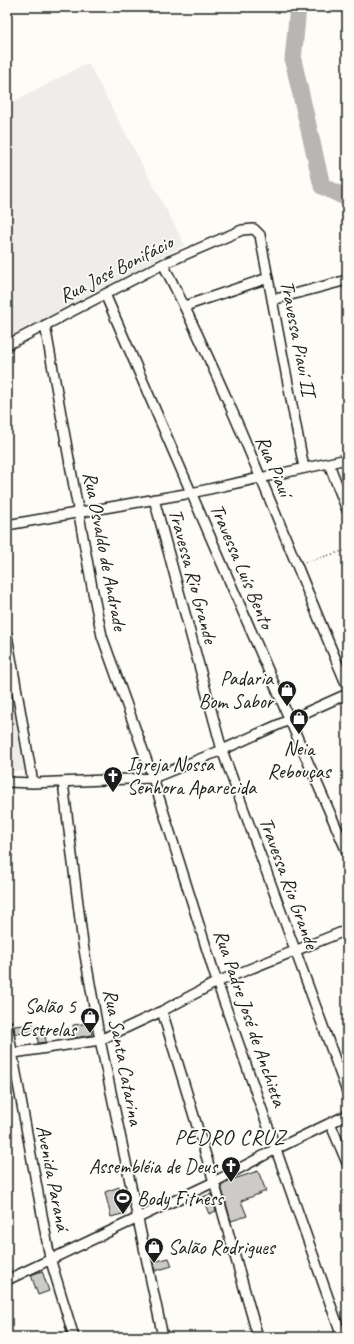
<svg xmlns="http://www.w3.org/2000/svg" width="354" height="1344" viewBox="0 0 354 1344" font-family="Caveat,sans-serif">
<style>
.built{fill:#eeede9}
.lines{fill:none;stroke-linecap:round;stroke-linejoin:round}
.river{stroke:#b7b6b2;stroke-width:17}
.building{fill:#cccbc8;stroke:#1c1c1c}
.minor-casing{stroke:#1c1c1c;stroke-width:12}
.path{stroke:#1c1c1c;stroke-width:1.5;stroke-dasharray:1 3;stroke-linecap:butt}
.minor{stroke:#fdfcf7;stroke-width:9}
.labels{text-anchor:middle;dominant-baseline:central;stroke-width:3.5;stroke-linejoin:round;paint-order:stroke}
.street-label{font-size:20px;fill:#1c1c1c;stroke:#fdfcf7}
.poi-label{font-size:20px;fill:#1c1c1c;stroke:#fdfcf7;text-anchor:end}
.neighbourhood-label{font-size:21px;letter-spacing:1px;fill:#1c1c1c;stroke:#fdfcf7}
</style>
<rect width="100%" height="100%" fill="#fdfcf7"/>
<filter id="ink" filterUnits="userSpaceOnUse"><feTurbulence type="fractalNoise" baseFrequency=".025" numOctaves="2"/><feDisplacementMap in="SourceGraphic" scale="8" xChannelSelector="R" yChannelSelector="G"/><feConvolveMatrix kernelMatrix="1 2 1 2 8 2 1 2 1" color-interpolation-filters="sRGB"/></filter>
<g filter="url(#ink)">
<path class="built" d="M88 63 185 245 7 338V105Z
M7 671 26 771H7Z"/>
<g class="lines">
<path class="river" d="M298 7 293 60 322 186 347 198"/>
</g>
<path class="building" d="M90 1023 92 1035 75 1038 73 1025Z
M33 1024 34 1032 15 1034 14 1026Z
M45 1030 46 1042 38 1043 37 1031Z
M258 1171 266 1191 241 1201 247 1216 231 1221 221 1186 234 1179Z
M119 1187 126 1213 111 1217 105 1192Z
M211 1194 216 1211 209 1214 202 1197Z
M169 1258 172 1266 155 1271 153 1262Z
M42 1271 49 1291 38 1295 31 1275Z"/>
<g class="lines">
<defs>
<path id="minor" d="M163 264C233 400 287 545 347 686
M105 294 347 852
M272 300 347 280
M185 306 268 278
M45 325 92 587 102 636 153 778 217 982 342 1337
M7 345 163 264 242 230 254 229 260 235 261 241 304 468
M329 464 347 510
M154 499 222 750 347 1092
M7 525 191 493 347 459
M7 635 33 783
M7 782 33 783 153 778 222 750 347 694
M63 782 83 944 100 1040 163 1337
M162 1011 214 1182 258 1337
M7 1024 50 1258 74 1337
M7 1054 100 1040 162 1011 217 982 347 930
M330 1123 347 1163
M7 1280 214 1182 276 1149 347 1115"/>
</defs>
<use href="#minor" class="minor-casing"/>
<path class="path" d="M305 562 347 550"/>
<use href="#minor" class="minor"/>
</g>
</g>
<defs>
<symbol id="shop-pin" viewBox="-11 -11 22 30"><path d="M0 17L-7.5 6A9.5 9.5 0 1 1 7.5 6Z" fill="#1c1c1c" stroke="#fdfcf7"/><path d="M-5-2.5h2.3a2.7 3.5 0 0 1 5.4 0H5L5.5 6h-11ZM-1.5-2.5h3a1.5 2.3 0 0 0-3 0Z" fill="#fff"/></symbol>
<symbol id="church-pin" viewBox="-11 -11 22 30"><path d="M0 17L-7.5 6A9.5 9.5 0 1 1 7.5 6Z" fill="#1c1c1c" stroke="#fdfcf7"/><path d="M-1.2-6h2.4v3.5h3.3v2.4h-3.3V6h-2.4V-.1h-3.3v-2.4h3.3Z" fill="#fff"/></symbol>
<symbol id="stadium-pin" viewBox="-11 -11 22 30"><path d="M0 17L-7.5 6A9.5 9.5 0 1 1 7.5 6Z" fill="#1c1c1c" stroke="#fdfcf7"/><path d="M0-5a6.5 5 0 1 0 0 10a6.5 5 0 1 0 0-10ZM-3.5-1.8h7v3.6h-7Z" fill="#fff"/></symbol>
</defs>
<g fill-rule="evenodd">
<use href="#shop-pin" x="276" y="679" width="22" height="30"/>
<use href="#shop-pin" x="288" y="707" width="22" height="30"/>
<use href="#church-pin" x="102" y="765" width="22" height="30"/>
<use href="#shop-pin" x="79" y="1006" width="22" height="30"/>
<use href="#church-pin" x="220" y="1155" width="22" height="30"/>
<use href="#stadium-pin" x="112" y="1187" width="22" height="30"/>
<use href="#shop-pin" x="143" y="1236" width="22" height="30"/>
</g>
<g class="labels">
<g class="street-label">
<text transform="translate(116 269) rotate(-27)">Rua José Bonifácio</text>
<text transform="translate(298 338) rotate(79)">Travessa Piauí II</text>
<text transform="translate(274 466) rotate(67)">Rua Piauí</text>
<text transform="translate(105 551) rotate(79)">Rua Osvaldo de Andrade</text>
<text transform="translate(242 566) rotate(67)">Travessa Luís Bento</text>
<text transform="translate(193 576) rotate(75)">Travessa Rio Grande</text>
<text transform="translate(289 883) rotate(70)">Travessa Rio Grande</text>
<text transform="translate(250 1018) rotate(71)">Rua Padre José de Anchieta</text>
<text transform="translate(123 1057) rotate(79)">Rua Santa Catarina</text>
<text transform="translate(53 1178) rotate(79)">Avenida Paraná</text>
</g>
<g class="poi-label">
<text x="273" y="678">Padaria<tspan x="273" dy="23">Bom Sabor</tspan></text>
<text x="299" y="748" text-anchor="middle">Neia<tspan x="299" dy="23">Rebouças</tspan></text>
<text x="127" y="764" text-anchor="start">Igreja Nossa<tspan x="127" dy="23">Senhora Aparecida</tspan></text>
<text x="76" y="1006">Salão 5<tspan x="76" dy="23">Estrelas</tspan></text>
<text x="217" y="1166">Assembléia de Deus</text>
<text x="137" y="1198" text-anchor="start">Body Fitness</text>
<text x="168" y="1247" text-anchor="start">Salão Rodrigues</text>
</g>
<g class="neighbourhood-label">
<text x="230" y="1137">PEDRO CRUZ</text>
</g>
</g>
<rect width="354" height="1344" fill="none" stroke="#fdfcf7" stroke-width="24"/>
<rect x="12" y="12" width="330" height="1320" fill="none" stroke="#1c1c1c" stroke-width="1.5" filter="url(#ink)"/>
</svg>
